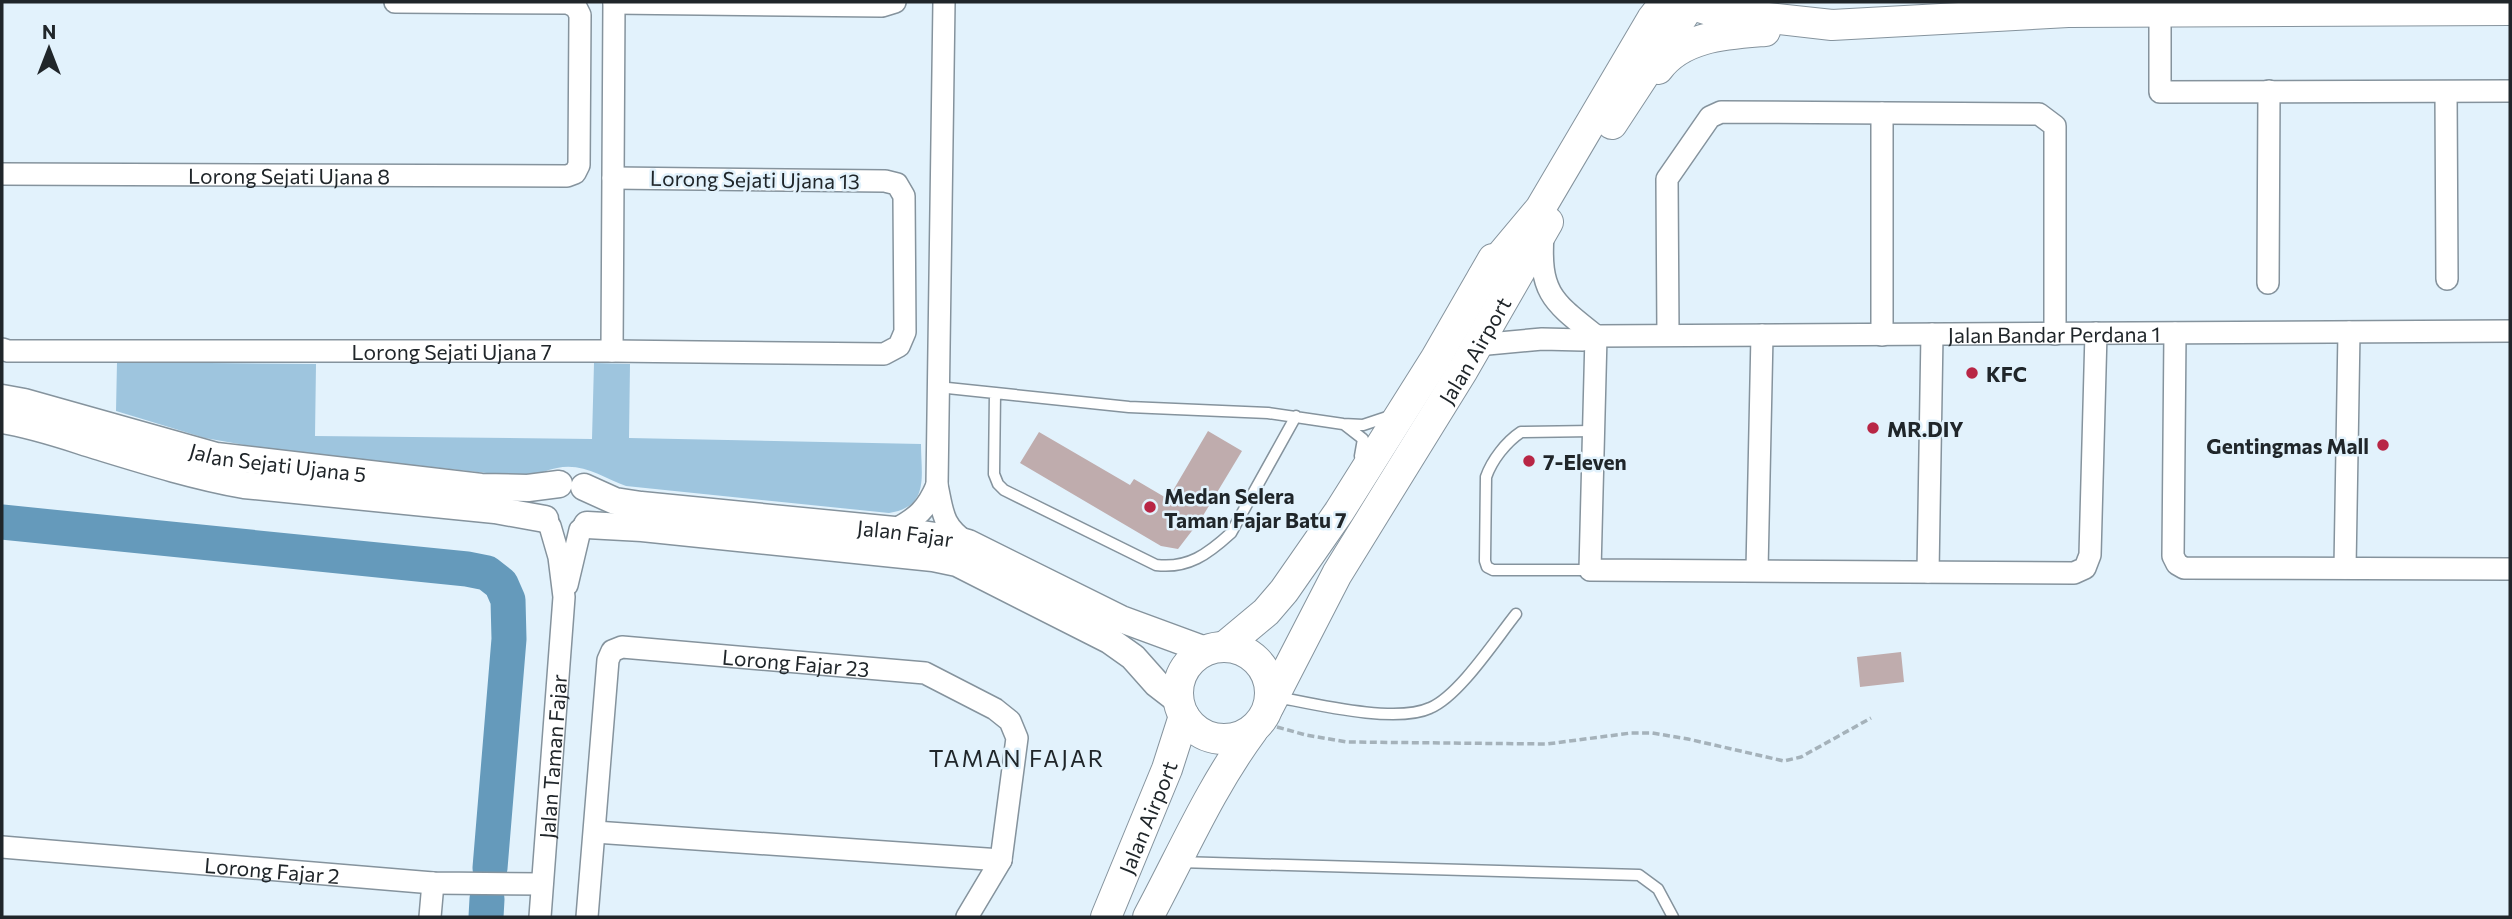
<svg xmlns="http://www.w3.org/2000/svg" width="2512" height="919" viewBox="0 0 2512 919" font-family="Commissioner,sans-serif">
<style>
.green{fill:#9ec5de}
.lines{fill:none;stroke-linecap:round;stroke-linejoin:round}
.river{stroke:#659abb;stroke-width:35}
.building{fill:#bfacad}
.service-casing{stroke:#85939d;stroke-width:13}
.minor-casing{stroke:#85939d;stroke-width:24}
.tertiary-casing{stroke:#85939d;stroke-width:29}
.secondary-casing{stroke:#85939d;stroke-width:32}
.path{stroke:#a5b2ba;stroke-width:3.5;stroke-dasharray:7 3.5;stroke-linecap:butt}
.service{stroke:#fff;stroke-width:10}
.minor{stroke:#fff;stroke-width:21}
.tertiary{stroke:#fff;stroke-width:26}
.secondary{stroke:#fff;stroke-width:30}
.poi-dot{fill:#b82645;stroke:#e2f2fc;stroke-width:2.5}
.labels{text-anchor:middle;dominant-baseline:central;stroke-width:5;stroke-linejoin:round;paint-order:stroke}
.street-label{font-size:21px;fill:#20262a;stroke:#e2f2fc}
.poi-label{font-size:21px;font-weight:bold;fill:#20262a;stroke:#e2f2fc;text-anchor:start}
.neighbourhood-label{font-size:23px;letter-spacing:2px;fill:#20262a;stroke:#e2f2fc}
</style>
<rect width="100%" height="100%" fill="#e2f2fc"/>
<path class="green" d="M117 362 316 364 315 436 592 439 594 363 630 364 629 438 921 444C921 476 930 507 889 513L626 486C604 478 582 462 557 468 545 470 537 476 525 477L273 450 205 438 116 411Z"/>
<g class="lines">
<path class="river" d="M2 522 467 569 487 573 501 584 508 600 509 639 490 868
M486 917 487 899"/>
</g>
<path class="building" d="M1208 431 1242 451 1201 519 1178 549 1161 546 1020 463 1039 432 1130 485 1134 479 1168 499Z
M1901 652 1904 682 1860 687 1857 657Z"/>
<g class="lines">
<defs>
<path id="service" d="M938 387 1129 407 1268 413 1343 424 1363 425 1390 416
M995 393 994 474 998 484 1004 490 1156 565C1188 569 1208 554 1231 533L1296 416
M1345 425 1363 439 1360 456
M1590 570H1493L1487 567 1485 561 1486 477C1492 460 1506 442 1521 432L1593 431
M1277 697C1314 704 1396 724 1430 708 1459 696 1496 639 1516 614
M1179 862 1639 875 1658 889 1673 917"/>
<g id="minor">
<path d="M944 2 937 485C943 513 942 525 966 542"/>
<path d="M614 3 882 6 895 2"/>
<path d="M2160 11V92L2510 91"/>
<path d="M2446 92 2447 279"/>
<path d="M1882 113V335"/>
<path id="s1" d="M2 174 567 176 575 173 579 165 580 15 576 7 568 3 395 2"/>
<path d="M1543 234C1539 293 1552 301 1596 336"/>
<path d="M2268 283 2269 91"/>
<path d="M2175 333 2173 556 2177 564 2184 568 2510 569"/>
<path d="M1668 335 1667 179 1710 117 1721 112 2039 114 2055 126V334"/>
<path d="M1596 336 1590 570 2074 573 2085 568 2090 555 2096 333"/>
<path id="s2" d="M1477 345 1542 339 1583 340 1596 336 2510 331"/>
<path id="s3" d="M2 349 8 351H612L884 354 899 346 905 332 904 196 897 184 885 181 613 178"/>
<path d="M612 351 614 2"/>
<path d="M894 530C917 518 927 509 937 485"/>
<path d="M2345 568 2349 332"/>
<path d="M1757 570 1762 335"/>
<path d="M1928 572 1932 334"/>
<path d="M567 585 580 530"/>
<path d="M595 832 1001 860"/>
<path id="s4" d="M2 847 433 883 542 884"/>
<path d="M430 917 433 883"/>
<path id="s5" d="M540 917 564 597 559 557 550 526"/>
<path id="s6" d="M587 917 608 660 612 651 622 647 925 673 995 709 1010 721 1017 738 1001 860 967 917"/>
</g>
<g id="tertiary">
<path id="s7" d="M2 398 24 402 216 456 481 487 528 488 559 484"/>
<path d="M2 420C34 425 65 436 97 446 146 461 194 476 244 485L495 510 545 519"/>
<path id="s8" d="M584 487 615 501 641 505 894 530 950 538 968 543 1121 619 1208 651"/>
<path d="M587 525 642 528 933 558 957 563 1109 640 1133 657 1157 684 1179 701"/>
</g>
<g id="secondary">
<path d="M1658 69C1682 36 1727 34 1765 31"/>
<path d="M1612 124 1692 2"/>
<path d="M1483 277 1540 209 1652 19 1659 10 1673 3 1683 2 1715 12 1832 25 2068 12 2510 10"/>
<path d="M1224 647 1266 612 1284 591 1339 512 1436 358 1493 259"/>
<circle cx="1224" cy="693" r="46"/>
<path id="s9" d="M1269 706 1337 574 1463 370 1548 222"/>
<path id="s10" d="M1106 917 1167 769 1184 716"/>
<path d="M1148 917C1182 854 1210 788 1253 730"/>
</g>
</defs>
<use href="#service" class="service-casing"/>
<use href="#minor" class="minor-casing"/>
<use href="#tertiary" class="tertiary-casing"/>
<use href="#secondary" class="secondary-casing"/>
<path class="path" d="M1277 727 1306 735 1347 742 1547 744 1631 733H1652L1688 739 1784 761 1801 757 1871 718"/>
<use href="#service" class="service"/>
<use href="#minor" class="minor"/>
<use href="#tertiary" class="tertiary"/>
<use href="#secondary" class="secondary"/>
</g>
<g class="poi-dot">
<circle cx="1972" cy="373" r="7"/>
<circle cx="1873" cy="428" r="7"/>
<circle cx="2383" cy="445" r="7"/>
<circle cx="1529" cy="461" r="7"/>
<circle cx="1150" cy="507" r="7"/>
</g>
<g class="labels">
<g class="street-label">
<text stroke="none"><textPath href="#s1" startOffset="287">Lorong Sejati Ujana 8</textPath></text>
<text transform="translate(755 179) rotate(1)">Lorong Sejati Ujana 13</text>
<text stroke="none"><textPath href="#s2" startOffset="578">Jalan Bandar Perdana 1</textPath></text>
<text stroke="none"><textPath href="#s9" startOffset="411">Jalan Airport</textPath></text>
<text stroke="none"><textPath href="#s3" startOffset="450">Lorong Sejati Ujana 7</textPath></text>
<text stroke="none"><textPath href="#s7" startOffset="284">Jalan Sejati Ujana 5</textPath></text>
<text stroke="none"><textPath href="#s8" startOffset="326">Jalan Fajar</textPath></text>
<text stroke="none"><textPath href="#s6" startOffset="453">Lorong Fajar 23</textPath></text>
<text stroke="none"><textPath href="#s5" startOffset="161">Jalan Taman Fajar</textPath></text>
<text stroke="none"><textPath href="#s10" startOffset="108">Jalan Airport</textPath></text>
<text stroke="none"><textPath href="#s4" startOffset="271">Lorong Fajar 2</textPath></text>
</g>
<g class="poi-label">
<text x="1986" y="373">KFC</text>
<text x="1887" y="428">MR.DIY</text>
<text x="2369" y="445" text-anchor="end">Gentingmas Mall</text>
<text x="1543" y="461">7-Eleven</text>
<text x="1164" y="495">Medan Selera<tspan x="1164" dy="24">Taman Fajar Batu 7</tspan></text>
</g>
<g class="neighbourhood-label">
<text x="1017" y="758">TAMAN FAJAR</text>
</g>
</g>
<rect width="2512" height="919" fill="none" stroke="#20262a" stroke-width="7"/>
<g transform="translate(49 49)" stroke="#e2f2fc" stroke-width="5" paint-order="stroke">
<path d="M0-5L12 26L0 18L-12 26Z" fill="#20262a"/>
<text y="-10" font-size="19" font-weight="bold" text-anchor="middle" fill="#20262a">N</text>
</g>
</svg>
